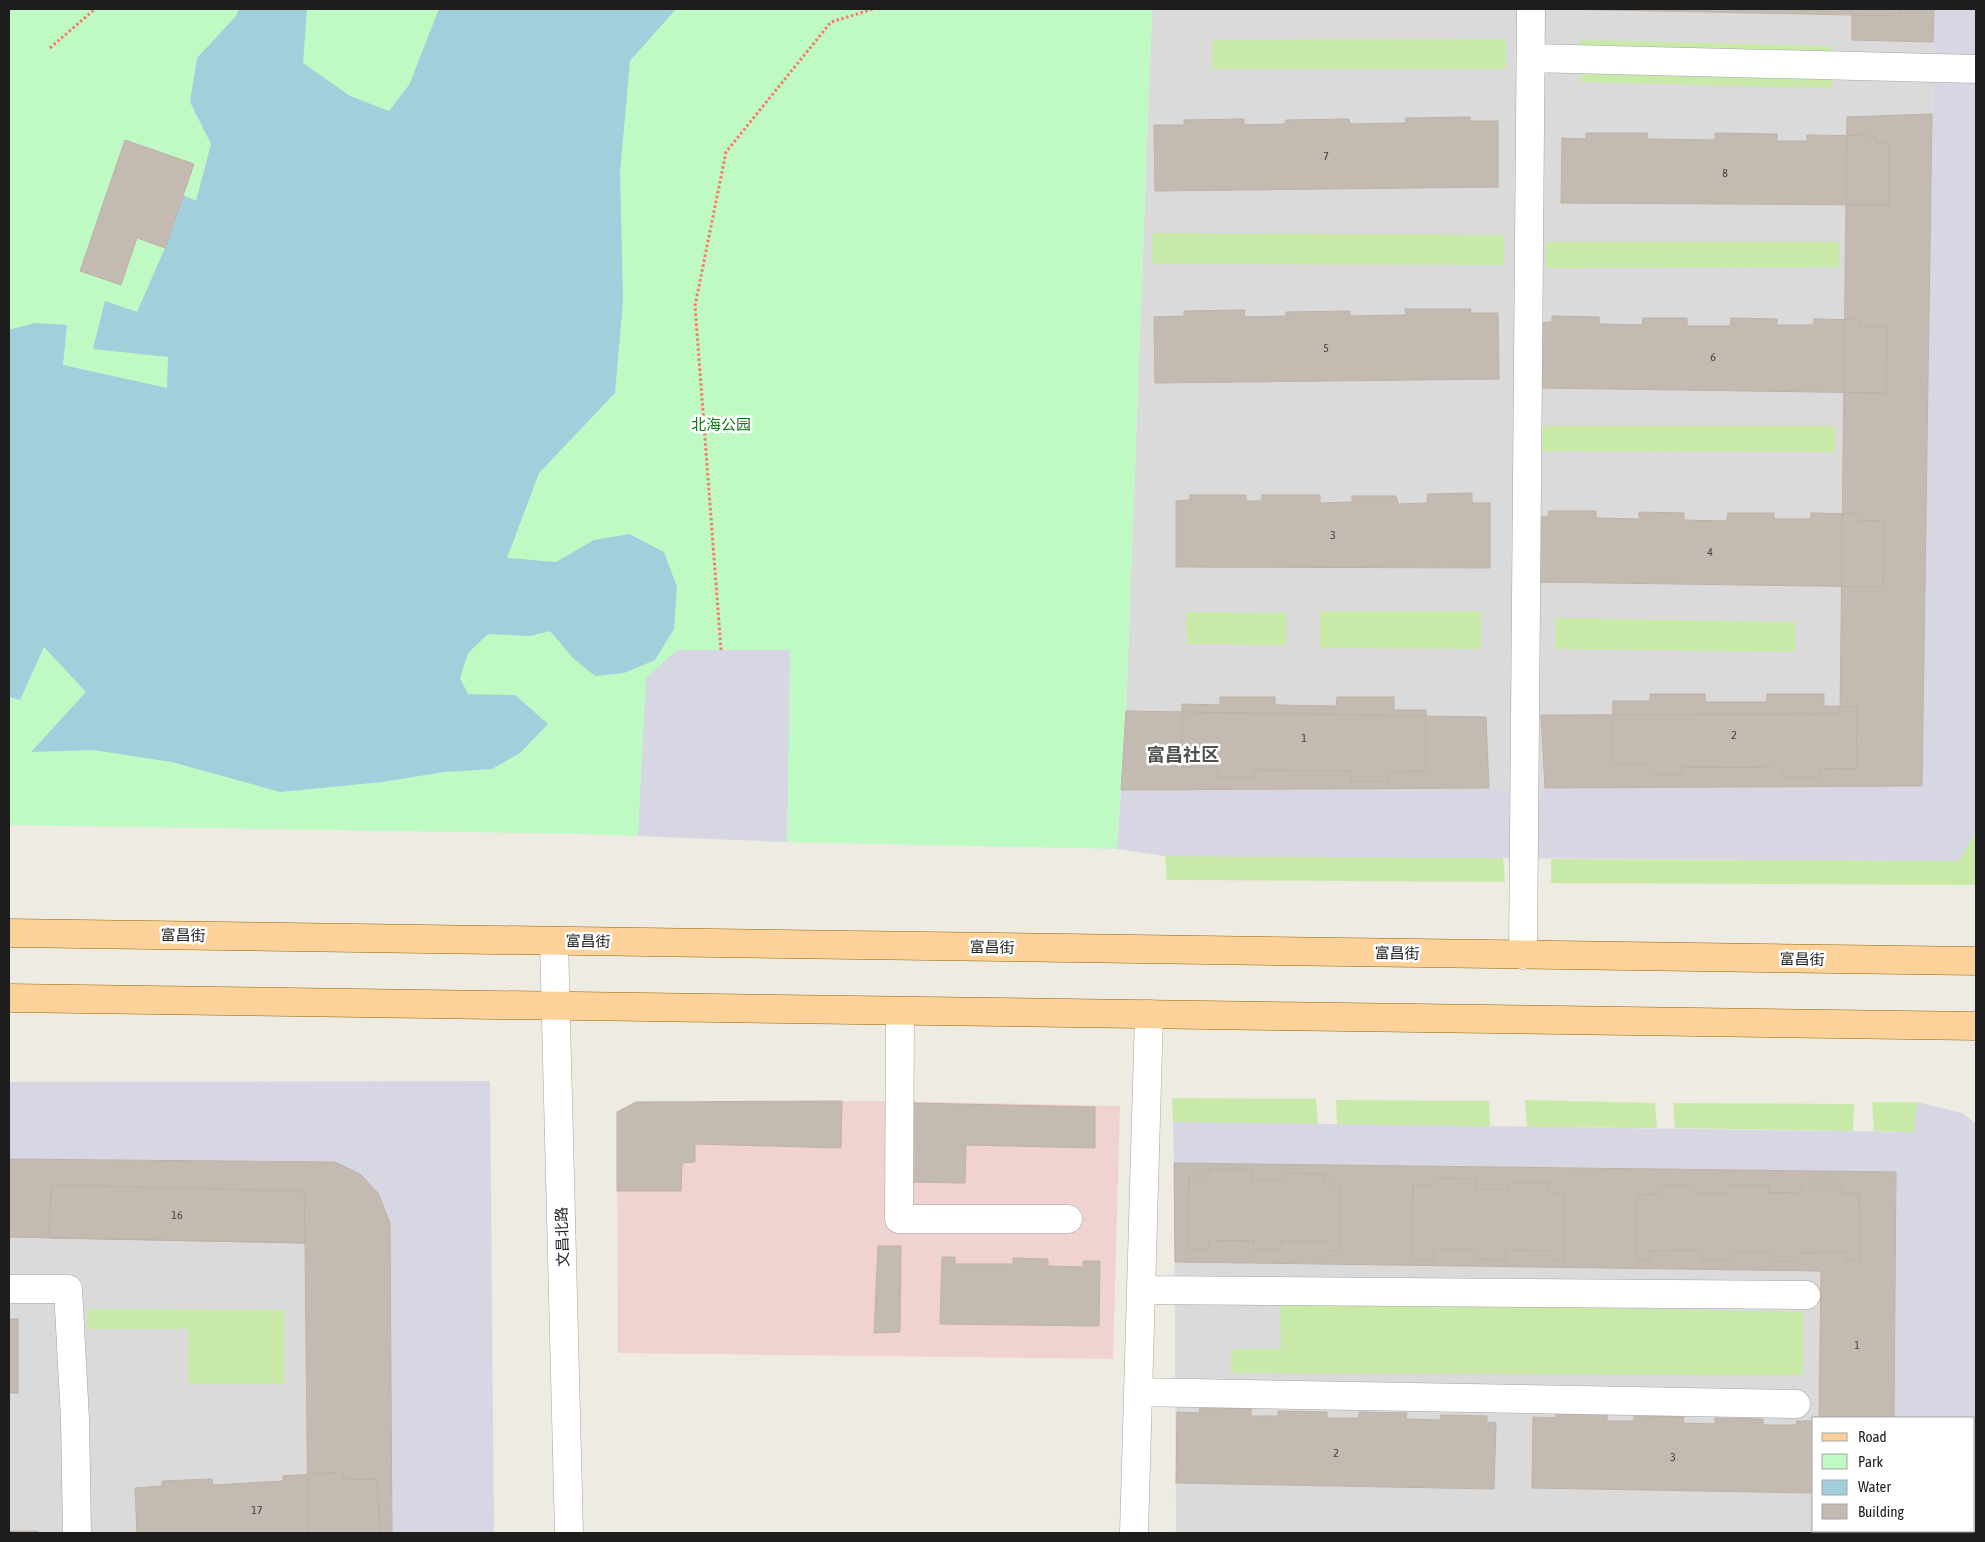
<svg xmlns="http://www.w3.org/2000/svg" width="1985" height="1542" viewBox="0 0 1985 1542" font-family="'Asap Condensed','Noto Sans SC',sans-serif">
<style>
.residential{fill:#dbdada}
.commercial{fill:#f0d3d1}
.grass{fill:#c8e9a8}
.park{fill:#bff9c4}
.plaza{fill:#d7d7e4}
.water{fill:#a3cfdd}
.building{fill:#c3bab2;stroke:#c0b1a5}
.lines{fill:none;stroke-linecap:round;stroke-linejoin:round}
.minor-casing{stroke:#a4a4a4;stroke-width:29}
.major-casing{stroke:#966500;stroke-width:29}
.path{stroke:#fa7868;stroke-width:3;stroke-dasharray:2.5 2.5;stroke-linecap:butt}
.minor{stroke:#fff;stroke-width:28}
.major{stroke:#fcd29a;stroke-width:28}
.labels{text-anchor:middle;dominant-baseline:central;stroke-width:5;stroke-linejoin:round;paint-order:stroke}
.number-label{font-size:12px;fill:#464442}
.park-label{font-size:15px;fill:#0b7b15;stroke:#fff}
.street-label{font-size:15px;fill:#1d1d1d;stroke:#fff}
.quarter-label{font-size:18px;font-weight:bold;fill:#505050;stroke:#fff}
</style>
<rect width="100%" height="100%" fill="#eeebe3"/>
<path class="residential" d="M1152 9H1934L1922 786 1121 790 1126 711Z
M9 1159 335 1162 360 1174 378 1193 390 1223 392 1533H9Z
M1174 1163 1896 1172 1894 1418H1814V1531H1892V1533H1176Z"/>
<path class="commercial" d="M883 1101 1120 1106 1113 1359 618 1353 617 1112 636 1102Z"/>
<path class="grass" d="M1506 39V69H1212V40Z
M1580 40 1831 46V54L1579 48Z
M1581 74 1832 79V88L1581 82Z
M1152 233 1504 235V265L1152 264Z
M1546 242H1839V267L1546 268Z
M1542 426H1835V452L1542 451Z
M1320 611H1481V649L1320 648Z
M1186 612 1286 613V645L1187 644Z
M1555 618 1795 622V652L1555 649Z
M1976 832V885L1551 883V859L1958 861Z
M1165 856 1503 858 1505 882 1167 880Z
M1172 1098 1316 1099 1318 1124 1173 1122Z
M1336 1100 1489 1101 1490 1126 1337 1125Z
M1525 1100 1655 1103 1657 1128 1527 1127Z
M1872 1102H1917L1914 1132 1874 1131Z
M1673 1103 1854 1104 1853 1131 1675 1128Z
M1280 1302 1803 1312V1375L1231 1373V1349H1281Z
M87 1309 284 1310V1384H188V1329H87Z"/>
<path class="park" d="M9 9H1152L1126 711 1117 849 787 842 589 834 9 825Z"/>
<path class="plaza" d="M1934 9H1976V832L1958 861 1165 856 1117 849 1121 790 1922 786Z
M677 650H790L787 842 638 836 646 678Z
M490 1081 494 1533H392L390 1223 378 1193 360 1174 335 1162 9 1159V1082Z
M1917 1102 1962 1113 1976 1124V1533H1892V1531H1974V1418H1894L1896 1172 1174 1163 1173 1122 1914 1132Z"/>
<path class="water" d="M239 9H307L303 63 350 96 389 111 409 85 439 9H676L630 61 620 172 623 301 615 393 539 473 507 558 556 562 594 540 629 534 664 552 677 587 674 629 655 660 624 673 595 676 573 658 550 631 530 636 488 634 468 653 460 678 468 694 515 695 548 724 520 753 492 769 444 772 382 782 280 792 172 762 93 750 31 752 86 692 44 647 20 700 9 697V330L34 323 67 325 63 365 167 388 168 357 93 349 105 301 137 312 165 248 183 195 196 201 211 144 190 102 197 58 236 16Z"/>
<path class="building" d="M1555 9H1901V16Z
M1852 9H1934L1933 42 1852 40Z
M1932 114 1922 786 1545 788 1541 715 1840 714 1847 117Z
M1470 117V121H1498V187L1155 191 1154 125H1184V120L1244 119V125L1285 124 1286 120 1349 119 1350 124 1406 123 1405 118Z
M1586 133H1647L1648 139 1715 140V133L1777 134V141H1807V135L1875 136V142H1889V205L1561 203 1562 138 1586 139Z
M125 140 194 164 165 248 137 238 121 285 80 271Z
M1405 309H1471L1470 313H1498L1499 379 1155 383 1154 317 1184 316V311L1245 310 1244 317 1286 316V312L1350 311V316L1406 315Z
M1552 316 1599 317V324L1642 325 1643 318H1687V326H1730L1731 318 1777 319V325H1814V319L1860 320 1859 326H1887L1886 393 1540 388 1541 323 1552 322Z
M1472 493V503H1490V568L1176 567V501L1190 500V495H1246V501H1262V495H1320V503L1352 502V496H1396L1398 504 1427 503 1428 494Z
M1549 511H1596V518L1639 519V512L1684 513V520L1727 521 1728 513H1774V519H1811V513L1856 514V520L1884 521 1883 587 1537 582 1538 516 1548 517Z
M1650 694H1705V702H1767V694H1824V706L1857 707 1856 769 1819 768V778H1782V768L1683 767V774H1648V764H1612L1613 701H1650Z
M1220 697H1275V705L1336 706 1337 697H1394V710H1426V771L1389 772V781H1351V771L1253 770V777H1218V768L1182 767V704L1220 705Z
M1126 711 1486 717 1489 788 1121 790Z
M842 1101 841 1148 695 1144V1162L682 1163 681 1191H617V1112L636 1102Z
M910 1103 1095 1107V1148L966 1145 965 1183 909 1182Z
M9 1159 335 1162 360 1174 378 1193 390 1223 392 1533H308L305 1243 9 1237Z
M1174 1163 1896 1172 1894 1418H1819L1821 1271 1175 1262Z
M1209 1169 1252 1170 1251 1180H1285V1173L1325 1174V1184H1341V1251H1328V1241H1281V1250H1253L1254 1241 1209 1240V1250H1188L1189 1176H1209Z
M1433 1178 1476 1179 1475 1189H1509V1183H1549V1193H1565V1261L1552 1260V1251L1505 1250V1260L1477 1259 1478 1250H1433V1260L1412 1259 1413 1185 1433 1186Z
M1802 1184H1842V1193H1859L1860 1260 1846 1261V1252L1799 1253V1261H1773V1252H1732V1260H1703L1702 1250 1649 1251V1260L1637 1261V1195L1658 1194V1186H1694V1193H1728V1185H1768L1769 1193 1802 1192Z
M51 1185 304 1191 305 1243 49 1238Z
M878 1246H901L900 1332 874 1333Z
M942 1257H955V1264H1013V1258L1048 1259V1266L1083 1267V1261H1100L1099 1326 940 1324Z
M9 1319H18V1393H9Z
M1200 1408H1251V1416H1278V1411L1327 1412V1418H1359V1412L1407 1413 1406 1419 1440 1420 1441 1415 1487 1416V1422L1496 1423 1494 1489 1176 1483 1177 1412 1199 1413Z
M1556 1413 1607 1414V1421H1634V1416L1684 1417 1683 1423 1715 1424V1418L1763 1419V1425H1796L1797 1421H1814V1493L1532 1488 1533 1417 1556 1418Z
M343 1472V1480L377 1479 380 1533H137L135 1488 162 1486V1481L212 1479 213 1485 283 1481V1476Z
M9 1531H38V1533H9Z
M1818 1531H1892V1533H1818Z"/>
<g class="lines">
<defs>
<path id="minor" d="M1531 58 1976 69
M554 941 569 1533
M1523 955 1531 9
M900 1011 899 1219H1068
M9 1289H68L75 1419 77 1533
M1141 1290 1806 1295
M1138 1392 1796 1404
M1134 1533 1149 1014"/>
<path id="major" d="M9 933 1976 961
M9 998 1976 1026"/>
</defs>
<use href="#minor" class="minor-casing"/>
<use href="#major" class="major-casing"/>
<path class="path" d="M50 48 95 9
M721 650 695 306 726 152 831 22 873 9"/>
<use href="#minor" class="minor"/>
<use href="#major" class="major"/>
</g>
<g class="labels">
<g class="number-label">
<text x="1326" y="156">7</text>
<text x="1725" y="173">8</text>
<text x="1326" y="348">5</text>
<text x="1713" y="357">6</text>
<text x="1333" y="535">3</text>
<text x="1710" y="552">4</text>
<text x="1734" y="735">2</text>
<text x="1304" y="738">1</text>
<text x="177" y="1215">16</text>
<text x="1857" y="1345">1</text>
<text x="1336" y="1453">2</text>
<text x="1673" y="1457">3</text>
<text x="257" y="1510">17</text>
</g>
<g class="park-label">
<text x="721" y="424">北海公园</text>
</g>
<g class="street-label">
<text transform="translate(183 935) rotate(1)">富昌街</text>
<text transform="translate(588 941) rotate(1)">富昌街</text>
<text transform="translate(992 947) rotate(1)">富昌街</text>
<text transform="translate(1397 953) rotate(1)">富昌街</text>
<text transform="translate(1802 959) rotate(1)">富昌街</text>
<text transform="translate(562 1237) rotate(-92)">文昌北路</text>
</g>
<g class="quarter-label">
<text x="1183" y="754">富昌社区</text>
</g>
</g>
<rect width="1985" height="1542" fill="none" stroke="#1d1d1d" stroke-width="20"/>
<rect x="1812" y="1417" width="162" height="115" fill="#ffffff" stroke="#a5a5a5"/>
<rect x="1822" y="1433" width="25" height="8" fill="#fcd29a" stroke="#a5a5a5"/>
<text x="1858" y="1442" font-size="15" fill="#1d1d1d">Road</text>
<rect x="1822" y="1454" width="25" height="15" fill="#bff9c4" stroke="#a5a5a5"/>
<text x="1858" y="1467" font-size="15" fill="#1d1d1d">Park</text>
<rect x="1822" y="1480" width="25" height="15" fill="#a3cfdd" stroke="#a5a5a5"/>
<text x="1858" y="1492" font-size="15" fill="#1d1d1d">Water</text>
<rect x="1822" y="1504" width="25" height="15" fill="#c3bab2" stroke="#a5a5a5"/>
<text x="1858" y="1517" font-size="15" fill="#1d1d1d">Building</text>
</svg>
